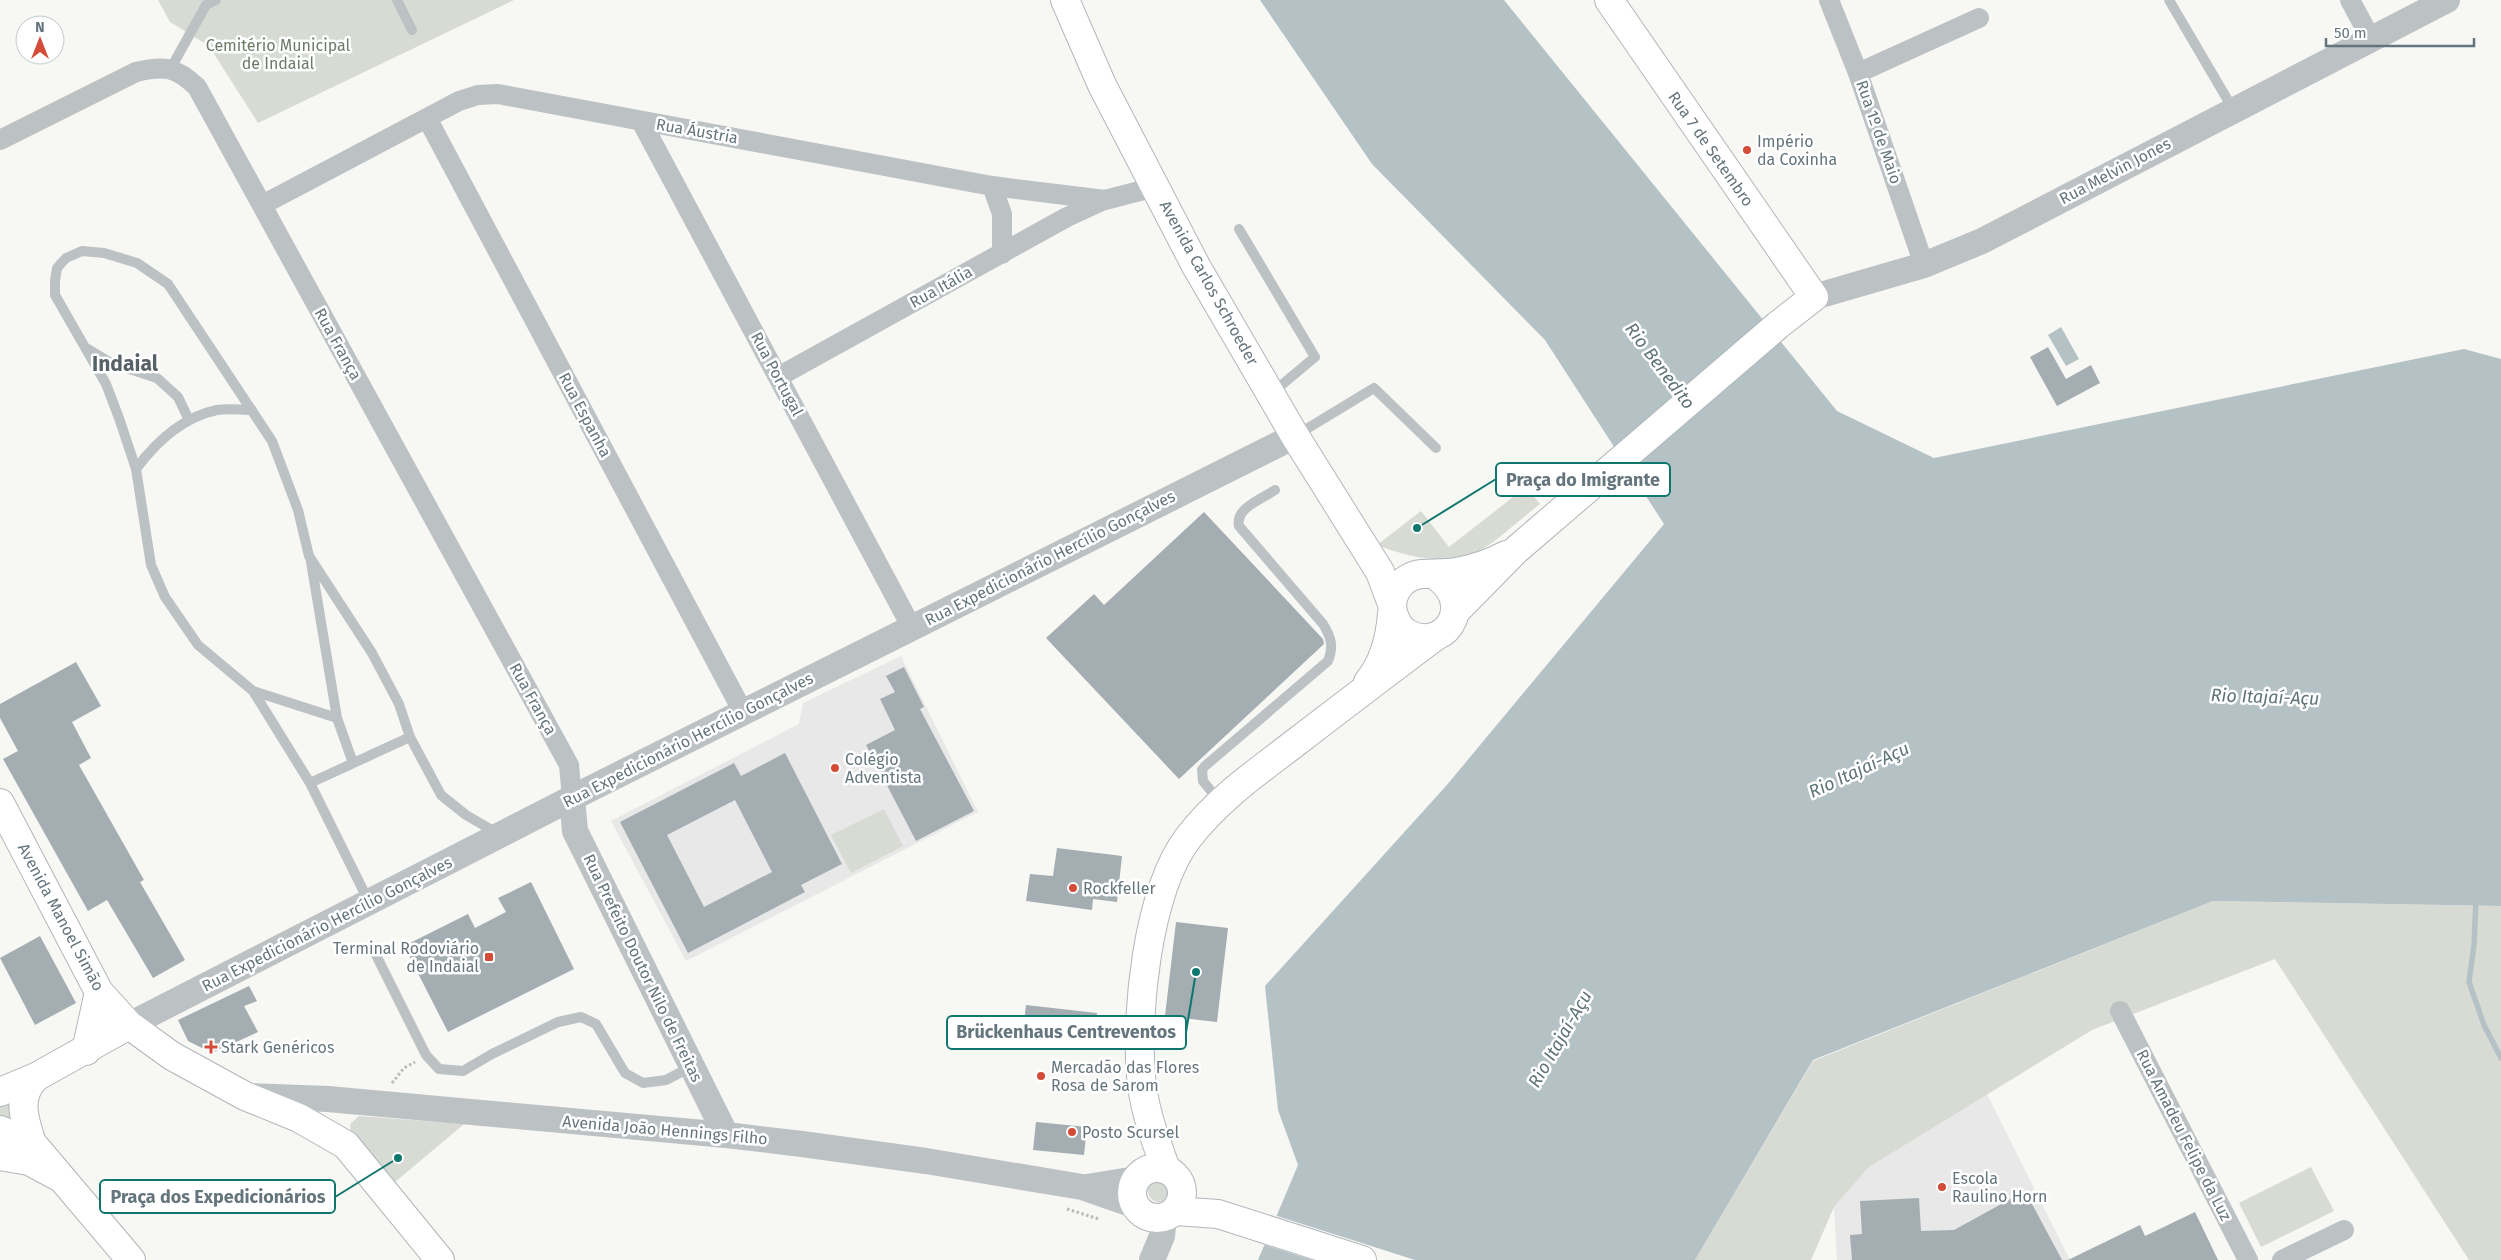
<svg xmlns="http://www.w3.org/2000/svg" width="2501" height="1260" viewBox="0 0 2501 1260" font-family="'Fira Sans',sans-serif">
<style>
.built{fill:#e8e8e8}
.green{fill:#d7dbd4}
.water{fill:#b5c2c5}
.pier{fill:#f7f7f4}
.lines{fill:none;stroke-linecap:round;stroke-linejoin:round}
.stream{stroke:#b5c2c5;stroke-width:5.5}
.building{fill:#a4adb1;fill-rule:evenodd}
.secondary-casing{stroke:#b1b7bb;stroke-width:30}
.primary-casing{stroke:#b0b6b9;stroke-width:30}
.path{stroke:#b7bbbd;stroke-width:3;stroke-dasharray:2.5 2.5;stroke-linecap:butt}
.service{stroke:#bcc1c4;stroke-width:10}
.minor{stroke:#bcc1c4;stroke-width:20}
.tertiary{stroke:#bcc1c4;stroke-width:26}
.secondary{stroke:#fff;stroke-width:28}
.primary{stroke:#fff;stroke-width:28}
.poi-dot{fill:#d44b37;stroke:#fff;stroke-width:2}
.labels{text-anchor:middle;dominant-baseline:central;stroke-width:5;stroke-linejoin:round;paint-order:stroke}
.park-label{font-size:16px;fill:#6d7a67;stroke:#fff}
.street-label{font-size:16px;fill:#65757d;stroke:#fff}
.poi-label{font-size:16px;fill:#65757d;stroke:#fff;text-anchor:start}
.water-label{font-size:18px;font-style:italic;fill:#5f7478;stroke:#fff}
.district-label{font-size:21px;font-weight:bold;fill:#566268;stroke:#fff}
.leader{fill:none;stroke:#0f766e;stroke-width:2}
.callout-dot{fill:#0f766e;stroke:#fff;stroke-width:2}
.callout{fill:#fff;stroke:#0f766e;stroke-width:2}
.callout-label{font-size:18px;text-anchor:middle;font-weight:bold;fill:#65757d}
</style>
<rect width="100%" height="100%" fill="#f7f7f4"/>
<path class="built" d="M901 656 978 812 686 961 611 821 799 724 803 703Z
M1987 1094 2070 1260H1837L1834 1207 1869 1167Z"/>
<path class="green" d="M158 0H514L258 123 209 46 170 22Z
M1526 487 1540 504C1524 516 1495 543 1479 551 1447 567 1408 557 1377 545L1421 511 1449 547Z
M884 809 903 846 851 873 831 835Z
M2213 901 2501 906V1260H2469L2275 959 2092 1030 1869 1167 1834 1207 1811 1260H1695L1813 1061Z
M0 1102 10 1103V1120L0 1117Z
M359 1116 464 1124 394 1183 351 1134 350 1124Z
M2311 1167 2334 1211 2261 1247 2239 1203Z
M1148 1191a11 11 0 1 1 22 0a11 11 0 1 1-22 0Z"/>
<path class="water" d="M1260 0H1504L1837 411 1934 458 2464 349 2501 359V906L2213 901 1813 1060 1695 1260H1258L1298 1165 1278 1110 1265 986 1446 786 1664 524 1545 340 1372 164Z
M2061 327 2079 359 2066 366 2048 335Z"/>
<path class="pier" d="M1274 1215 1415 1260H1312L1262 1244Z"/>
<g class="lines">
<path class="stream" d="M2476 900 2474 945 2469 982 2484 1025 2501 1058"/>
</g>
<path class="building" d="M2048 347 2066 379 2091 365 2100 383 2057 406 2030 357Z
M1204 512 1323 639 1324 644 1179 779 1046 638 1094 594 1104 605Z
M76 662 101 706 72 722 91 758 79 765 144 880 140 882 185 960 153 978 107 900 88 911 3 759 18 751 0 718V704Z
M904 667 924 707 920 709 974 811 916 841 866 745 895 730 880 699 895 692 886 676Z
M785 753 842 864 801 885 805 892 688 953 620 822 734 763 741 776ZM735 800 772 872 704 907 667 835Z
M1057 848 1122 856 1117 902 1093 899 1092 910 1026 901 1030 874 1053 876Z
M531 882 574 969 448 1032 404 946 468 914 475 928 506 912 498 898Z
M1176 922 1228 928 1217 1022 1165 1016Z
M40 936 76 1003 35 1025 0 958Z
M249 986 257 1001 244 1006 258 1032 212 1053 188 1041 178 1020Z
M1026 1005 1097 1013 1093 1047 1022 1040Z
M1036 1122 1087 1127 1084 1155 1033 1150Z
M2025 1191 2062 1260H1852L1850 1235 1862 1234 1860 1201 1919 1198 1921 1231 1954 1230Z
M2195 1212 2218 1260H2068L2140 1225 2145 1236Z"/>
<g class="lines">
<defs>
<path id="secondary" d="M1065 0 1102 85 1196 266 1295 436 1380 572 1392 604
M1433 574C1476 600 1449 649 1413 636 1405 633 1398 627 1395 618 1386 598 1400 576 1422 574 1433 573 1444 574 1456 572 1473 569 1491 563 1506 555
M1455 612 1516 550 1778 325 1814 297 1609 0
M1368 682C1384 663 1390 638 1392 614
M0 1156 29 1161 59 1177
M1132 1193a25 25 0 1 1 50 0a25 25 0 1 1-50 0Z
M1166 1169C1156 1142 1146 1115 1142 1086 1134 1019 1147 892 1188 838 1219 798 1256 773 1295 743 1342 707 1389 671 1436 636
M1176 1211 1218 1214 1362 1260"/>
<path id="primary" d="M0 803 99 992 129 1025 172 1056 245 1096 299 1118 346 1145 440 1260
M86 1051 99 992
M0 1092 36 1077 129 1025
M0 1130 32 1143 131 1260
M32 1143C24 1119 16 1096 36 1077"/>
</defs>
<use href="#secondary" class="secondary-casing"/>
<use href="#primary" class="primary-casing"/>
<path class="path" d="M392 1083 404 1068 415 1062
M1067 1209 1099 1219"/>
<path class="service" d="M397 0 412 30
M2169 0 2233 109
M171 68 206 5 216 0
M1239 229 1315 357 1272 393
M88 349 111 363 157 378 178 397 189 420
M1295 436 1374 388 1436 448
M136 469C156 442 183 417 217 410 228 408 241 410 252 410
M311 562 337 718 353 763
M253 691 337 718
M410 737 441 795 466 815 497 833
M310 783 410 737 399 704 372 653 309 556 298 510 272 441 168 284 137 263 104 253 82 251 66 258 57 268 55 281V295L106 384 119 418 136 469 151 565 165 597 198 645 253 691 310 783 369 902
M1219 801 1203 781 1202 770 1205 766 1328 661C1334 646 1331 637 1323 624L1239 526C1235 508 1262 499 1275 490
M376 955 426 1055 439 1069 463 1071 492 1054 558 1022 581 1017 596 1024 625 1073 643 1083 666 1080 691 1067"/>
<path class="minor" d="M1829 0 1858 73 1924 265
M2350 0 2371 39
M1858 73 1979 18
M427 118 743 712
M641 121 912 628
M0 140 136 72C164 65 176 67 197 87L569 765 572 798
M992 186 1002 214V254
M262 205 459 101 478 95 498 94 992 186 1105 200 1155 187
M778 377 1067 217 1104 200
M2120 1011 2248 1260
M2282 1260 2344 1230"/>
<path class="tertiary" d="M1814 297 1924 265 1982 241 2447 0
M572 798 575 831 726 1135
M129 1025 572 798 1295 436
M248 1096 328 1099 726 1135 802 1144 926 1161 1082 1187 1134 1205
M1087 1187 1136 1179
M1152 1260 1162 1236 1164 1217"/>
<use href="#secondary" class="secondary"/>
<use href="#primary" class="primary"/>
</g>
<g class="poi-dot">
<circle cx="1747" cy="150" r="5"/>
<circle cx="835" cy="768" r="5"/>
<circle cx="1073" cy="888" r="5"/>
<rect x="484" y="952" width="10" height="10" rx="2.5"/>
<path d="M208.5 1039.5h5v5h5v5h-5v5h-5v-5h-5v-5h5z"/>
<circle cx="1041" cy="1076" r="5"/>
<circle cx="1072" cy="1132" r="5"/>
<circle cx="1942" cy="1187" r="5"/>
</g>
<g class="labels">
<g class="park-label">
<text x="278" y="45">Cemitério Municipal<tspan x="278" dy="18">de Indaial</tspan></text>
</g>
<g class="street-label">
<text transform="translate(697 131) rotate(10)">Rua Áustria</text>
<text transform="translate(1879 132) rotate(71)">Rua 1º de Maio</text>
<text transform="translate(1711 149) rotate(55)">Rua 7 de Setembro</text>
<text transform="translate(2115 171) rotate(-28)">Rua Melvin Jones</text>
<text transform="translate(1209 283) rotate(61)">Avenida Carlos Schroeder</text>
<text transform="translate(941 287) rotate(-29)">Rua Itália</text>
<text transform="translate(338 344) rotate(61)">Rua França</text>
<text transform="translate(777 374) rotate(62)">Rua Portugal</text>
<text transform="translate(585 415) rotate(62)">Rua Espanha</text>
<text transform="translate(1050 558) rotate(-27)">Rua Expedicionário Hercílio Gonçalves</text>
<text transform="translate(533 699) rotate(61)">Rua França</text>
<text transform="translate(688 740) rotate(-27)">Rua Expedicionário Hercílio Gonçalves</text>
<text transform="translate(61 917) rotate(62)">Avenida Manoel Simão</text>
<text transform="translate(327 924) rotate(-27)">Rua Expedicionário Hercílio Gonçalves</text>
<text transform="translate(643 968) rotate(64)">Rua Prefeito Doutor Nilo de Freitas</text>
<text transform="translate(665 1130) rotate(5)">Avenida João Hennings Filho</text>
<text transform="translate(2184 1135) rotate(63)">Rua Amadeu Felipe da Luz</text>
</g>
<g class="poi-label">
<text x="1757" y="141">Império<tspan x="1757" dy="18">da Coxinha</tspan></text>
<text x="845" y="759">Colégio<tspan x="845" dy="18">Adventista</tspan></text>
<text x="1083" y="888">Rockfeller</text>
<text x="479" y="948" text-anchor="end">Terminal Rodoviário<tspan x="479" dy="18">de Indaial</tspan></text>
<text x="221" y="1047">Stark Genéricos</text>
<text x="1051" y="1067">Mercadão das Flores<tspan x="1051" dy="18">Rosa de Sarom</tspan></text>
<text x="1082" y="1132">Posto Scursel</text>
<text x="1952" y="1178">Escola<tspan x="1952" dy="18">Raulino Horn</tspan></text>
</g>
<g class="water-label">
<text transform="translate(1660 366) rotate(53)">Rio Benedito</text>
<text transform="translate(2265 697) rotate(2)">Rio Itajaí-Açu</text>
<text transform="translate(1859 770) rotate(-25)">Rio Itajaí-Açu</text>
<text transform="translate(1560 1039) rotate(-60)">Rio Itajaí-Açu</text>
</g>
<g class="district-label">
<text x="125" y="364">Indaial</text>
</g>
</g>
<path class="leader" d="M1417 528L1496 479M1196 972L1186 1032M398 1158L335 1197"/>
<g class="callout-dot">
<circle cx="1417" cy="528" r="5"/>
<circle cx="1196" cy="972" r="5"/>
<circle cx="398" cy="1158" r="5"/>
</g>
<g class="callout">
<rect x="1496" y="463" width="174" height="33" rx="5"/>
<rect x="947" y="1016" width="239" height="33" rx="5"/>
<rect x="100" y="1180" width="235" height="33" rx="5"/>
</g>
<g class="callout-label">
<text x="1583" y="486">Praça do Imigrante</text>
<text x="1066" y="1038">Brückenhaus Centreventos</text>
<text x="218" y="1203">Praça dos Expedicionários</text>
</g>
<g transform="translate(40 40)"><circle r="24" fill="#ffffff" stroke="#c1c8cb"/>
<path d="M0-4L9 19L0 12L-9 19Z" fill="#d44b37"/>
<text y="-8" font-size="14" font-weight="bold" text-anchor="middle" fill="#65757d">N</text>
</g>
<path d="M2326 38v8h148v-8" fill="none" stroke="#65757d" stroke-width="2.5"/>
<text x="2334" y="38" font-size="15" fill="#65757d" stroke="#ffffff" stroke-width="4" paint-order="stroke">50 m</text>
</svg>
